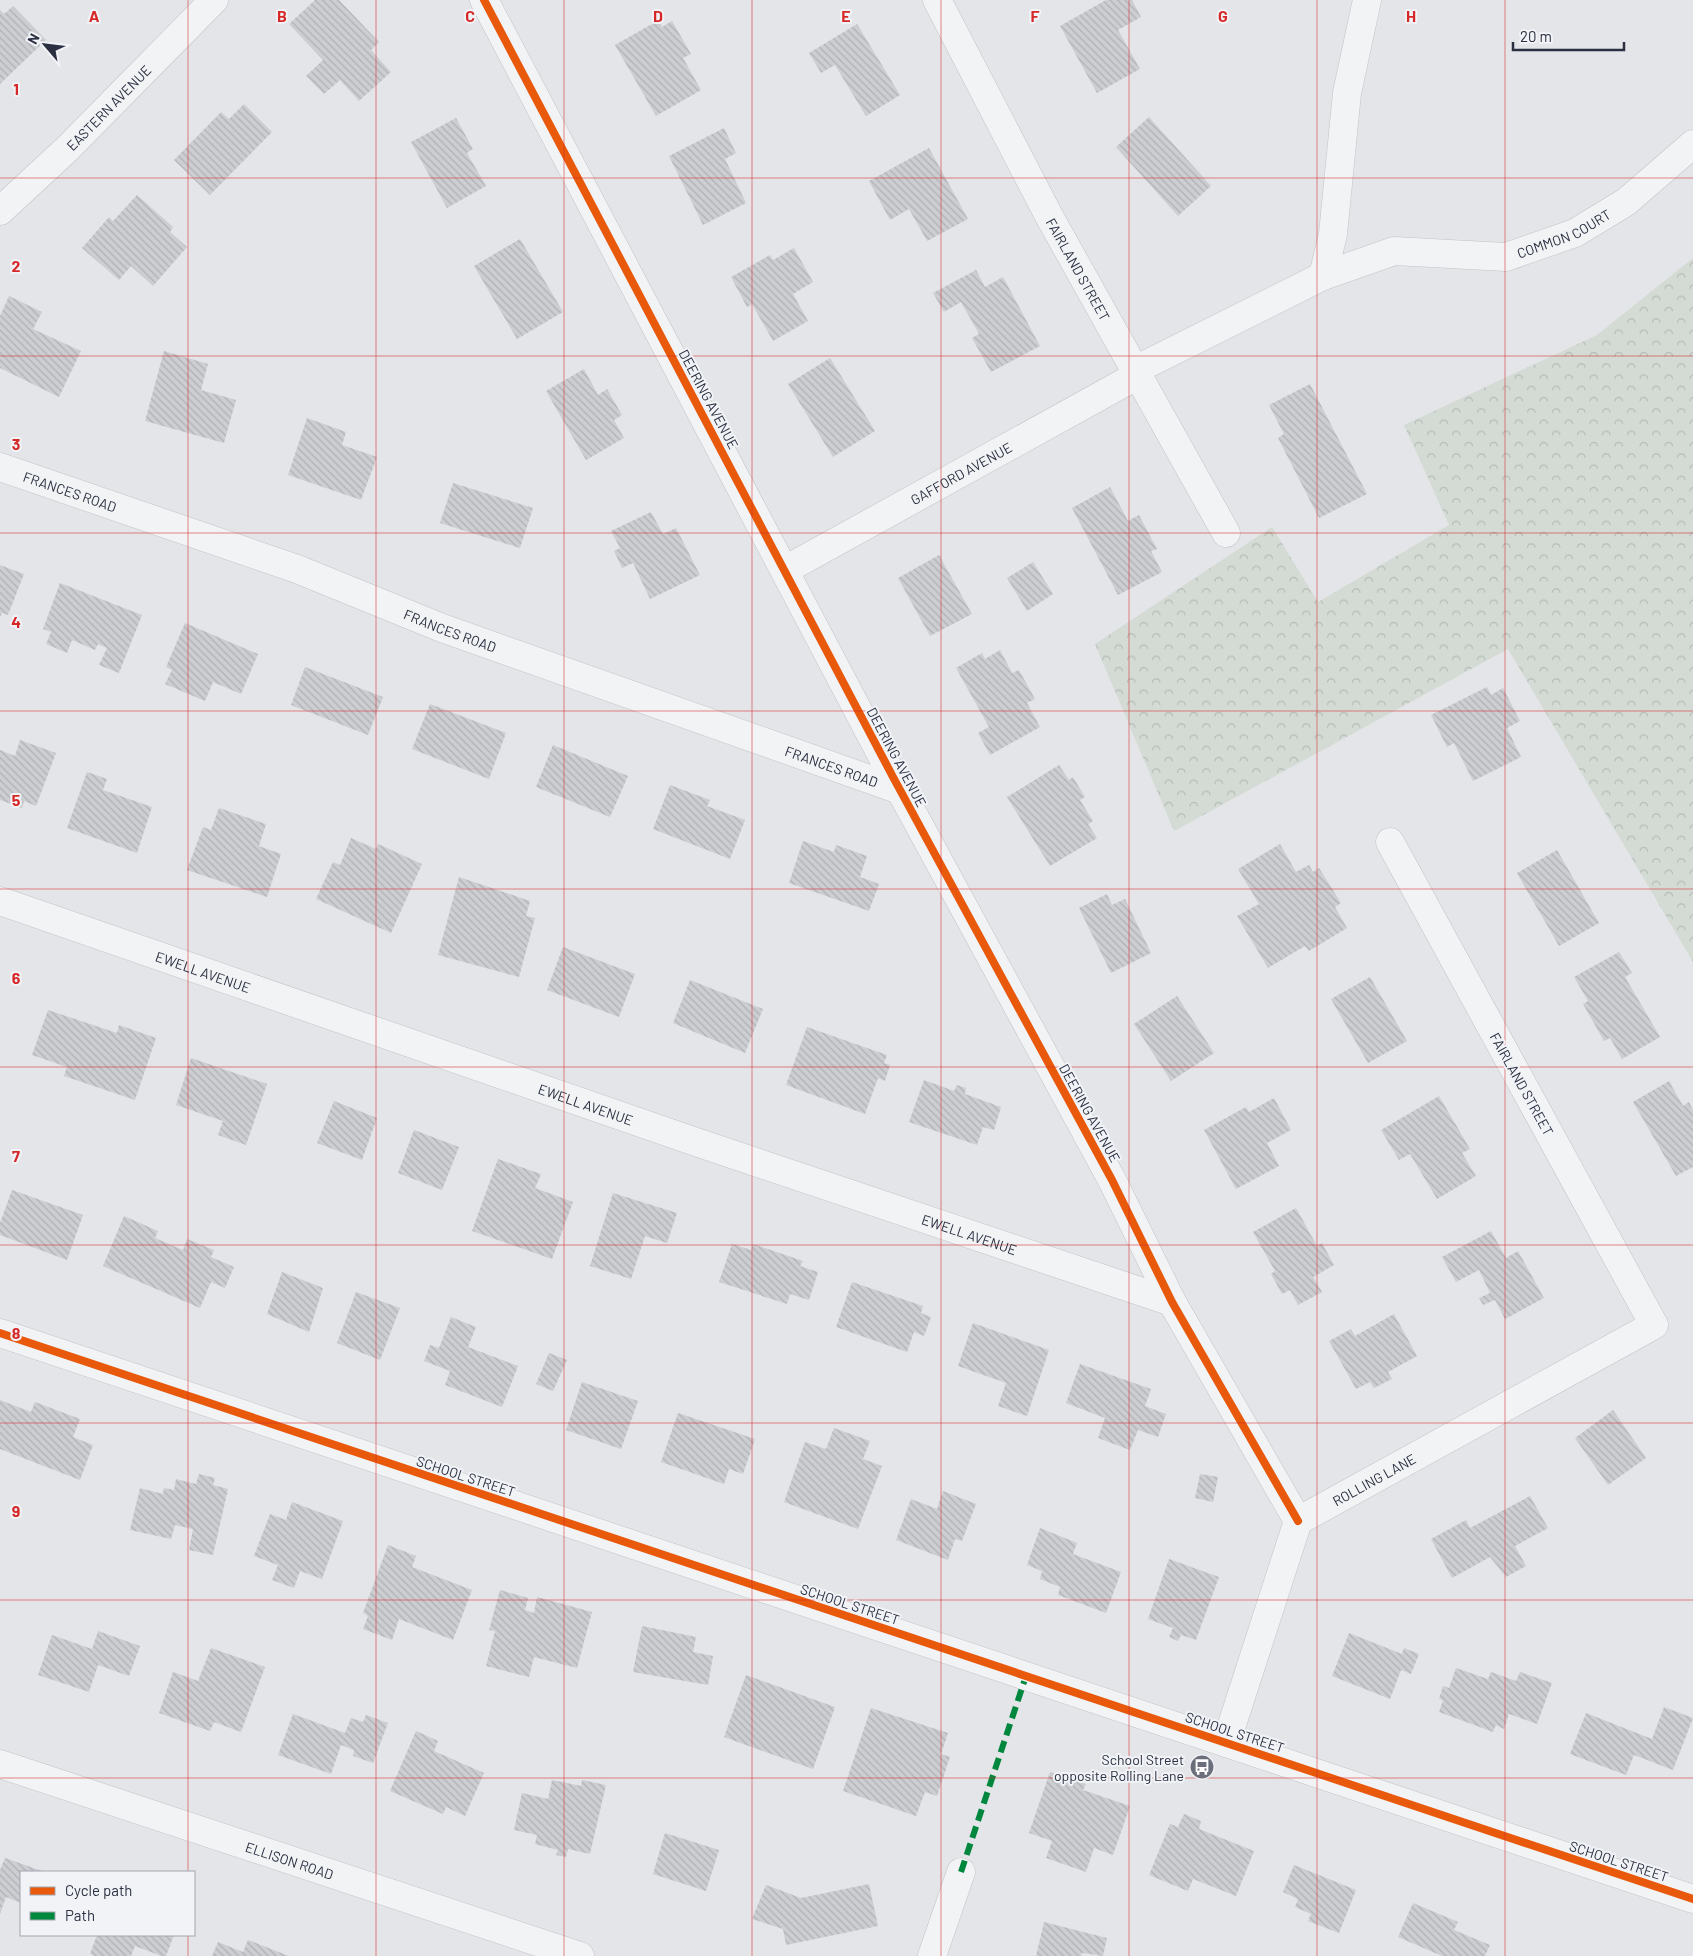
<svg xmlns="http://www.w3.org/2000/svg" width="1693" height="1956" viewBox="0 0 1693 1956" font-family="Barlow,sans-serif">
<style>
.forest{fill:url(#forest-crowns)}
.building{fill:url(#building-back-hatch)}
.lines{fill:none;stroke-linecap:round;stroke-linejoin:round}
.minor-casing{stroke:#c2c3c6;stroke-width:29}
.tertiary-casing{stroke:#c2c3c6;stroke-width:29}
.minor{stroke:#f2f3f5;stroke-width:28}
.tertiary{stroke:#f2f3f5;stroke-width:28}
.quiet{stroke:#00873e;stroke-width:6;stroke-dasharray:12 6;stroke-linecap:butt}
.cycleway-casing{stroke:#f1f3f7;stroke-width:11}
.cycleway{stroke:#e8590c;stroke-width:8}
.grid{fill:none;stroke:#d62828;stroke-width:1;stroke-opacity:0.55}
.labels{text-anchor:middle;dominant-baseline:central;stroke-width:4;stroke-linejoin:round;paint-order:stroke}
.street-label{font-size:14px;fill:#2a3041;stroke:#f1f3f7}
.poi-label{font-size:14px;fill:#2a3041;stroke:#f1f3f7;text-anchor:end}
.grid-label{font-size:16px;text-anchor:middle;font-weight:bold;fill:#d62828;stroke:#f1f3f7;stroke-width:4;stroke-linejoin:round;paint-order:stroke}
</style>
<defs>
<pattern id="forest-crowns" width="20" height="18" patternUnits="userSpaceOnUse" patternTransform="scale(1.25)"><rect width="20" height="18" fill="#d3dbd4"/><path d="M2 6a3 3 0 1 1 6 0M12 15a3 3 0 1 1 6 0" fill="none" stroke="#b5bcb7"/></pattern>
<pattern id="building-back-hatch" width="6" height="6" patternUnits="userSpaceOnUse" patternTransform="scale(1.25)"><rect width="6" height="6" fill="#cdced2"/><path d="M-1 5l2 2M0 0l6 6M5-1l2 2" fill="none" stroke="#b0b1b6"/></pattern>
</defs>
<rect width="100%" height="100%" fill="#e4e5e8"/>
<path class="forest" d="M1693 258V962L1508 649 1174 831 1095 644 1272 527 1318 602 1449 525 1404 425 1597 335Z"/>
<path class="building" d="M315 0H339L379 42 371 50 391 72 359 101 340 80 324 94 306 76 323 60 289 24Z
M1106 0H1132L1141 17 1118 30 1140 69 1097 93 1060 26Z
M13 6 46 40 0 84V10L4 14Z
M659 20 662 27 672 21 691 54 683 58 701 90 656 116 615 45Z
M857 24 900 95 866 116 835 65 821 73 809 53Z
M244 104 272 132 210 195 174 160 221 112 229 119Z
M1149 117 1211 186 1178 216 1116 147Z
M456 118 473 149 467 153 486 186 447 208 411 142Z
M724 128 736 153 725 159 746 203 703 225 669 156Z
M929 148 968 219 927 241 909 209 890 220 869 181Z
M137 195 173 227 170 232 187 247 153 286 131 266 119 280 82 248 109 217 113 221Z
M520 239 563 312 517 339 474 266Z
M794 248 813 282 793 294 808 321 773 341 752 304 747 307 731 277 770 255 773 260Z
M976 270 985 287 1003 277 1040 346 991 372 972 338 979 334 961 302 944 312 933 293Z
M9 296 42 312 33 329 81 351 59 397 0 368V316Z
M164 351 208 364 201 390 236 400 224 443 145 421Z
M830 358 875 431 833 457 788 384Z
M584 369 598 395 607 389 622 415 614 420 624 438 586 460 546 391Z
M1310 384 1367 494 1319 518 1278 438 1284 434 1269 405Z
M307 418 346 432 342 445 377 457 361 500 288 475Z
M453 483 533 508 520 548 440 523Z
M1110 487 1128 521 1139 515 1157 549 1151 551 1162 572 1118 595 1072 508Z
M651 512 663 534 676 528 700 575 650 599 633 563 622 568 614 551 620 548 611 531Z
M939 555 972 614 930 636 898 578Z
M1033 562 1053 594 1027 611 1007 578Z
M0 565 24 574 8 615 2 613 0 617Z
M60 583 142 615 119 673 99 665 107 648 98 644 95 650 72 640 67 653 46 644 51 632 43 629Z
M185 623 258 654 241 694 213 682 205 701 165 684 172 670 166 667Z
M1000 650 1012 673 1019 670 1035 699 1027 703 1040 727 990 755 978 733 989 727 956 668 982 653 985 659Z
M305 667 383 697 368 735 291 705Z
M1487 687 1491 695 1503 688 1520 721 1507 728 1521 757 1473 781 1454 743 1447 747 1431 715Z
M430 704 506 733 489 779 412 749Z
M20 740 56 753 36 806 24 801 22 808 0 800V750L15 756Z
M553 745 628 776 610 817 536 787Z
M1059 765 1069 780 1073 777 1085 797 1080 800 1093 821 1088 824 1097 838 1050 866 1007 797Z
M87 772 107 779 103 790 152 807 137 853 67 828Z
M670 785 710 800 707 806 745 820 730 859 653 829Z
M219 808 266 824 259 846 281 854 267 897 187 870 203 827 211 830Z
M351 838 376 849 378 844 422 864 391 933 316 899 333 862 340 865Z
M803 841 834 852 836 845 867 856 860 877 879 884 869 911 789 883Z
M1280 844 1296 872 1309 865 1313 872 1319 868 1341 903 1335 907 1347 928 1309 951 1305 946 1268 968 1237 916 1259 904 1238 869Z
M1557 850 1599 923 1559 946 1517 873Z
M459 877 530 901 526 916 535 918 519 977 438 955Z
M1107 894 1112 905 1125 899 1151 953 1111 973 1079 908Z
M563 947 635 974 619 1017 547 990Z
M1619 952 1632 973 1625 977 1660 1037 1622 1059 1610 1038 1604 1041 1583 1004 1588 1001 1574 977Z
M1370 977 1407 1041 1368 1063 1331 999Z
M690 980 763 1009 745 1053 673 1023Z
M1177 996 1214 1053 1171 1081 1134 1024Z
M48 1010 117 1033 119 1025 156 1038 135 1100 64 1076 67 1067 32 1055Z
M807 1027 887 1055 884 1063 890 1065 885 1081 878 1078 865 1114 786 1085Z
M191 1058 267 1084 246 1145 218 1135 223 1121 176 1105Z
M924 1080 954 1091 957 1085 966 1088 965 1094 1001 1107 994 1130 983 1127 977 1145 909 1122Z
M1669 1081 1683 1106 1689 1102 1693 1110V1167L1676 1176 1633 1102Z
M1439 1096 1470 1149 1462 1153 1476 1176 1437 1199 1410 1154 1399 1160 1381 1130Z
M1274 1098 1291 1130 1267 1143 1279 1166 1236 1189 1204 1130 1246 1107 1249 1112Z
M334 1101 377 1118 362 1160 317 1143Z
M414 1130 459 1147 442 1190 398 1173Z
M498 1159 541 1174 535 1188 573 1202 552 1259 472 1231Z
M12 1190 83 1215 67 1260 0 1235V1223Z
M613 1193 677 1213 667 1243 645 1236 631 1279 590 1266Z
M1296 1208 1317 1246 1322 1243 1334 1265 1313 1277 1322 1292 1298 1305 1290 1290 1282 1294 1271 1274 1275 1271 1253 1232Z
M124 1216 158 1231 155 1238 183 1250 187 1239 214 1250 211 1257 234 1267 225 1288 211 1282 200 1308 103 1266Z
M1491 1231 1506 1258 1518 1251 1544 1298 1505 1319 1495 1300 1483 1305 1479 1298 1490 1293 1479 1270 1456 1282 1442 1257Z
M732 1244 751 1250 753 1244 803 1261 800 1266 818 1272 809 1300 790 1294 787 1304 719 1282Z
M282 1272 323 1288 309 1332 267 1314Z
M852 1282 923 1306 921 1313 931 1317 924 1336 914 1332 907 1352 836 1327Z
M356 1292 400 1308 380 1360 337 1343Z
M1394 1314 1417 1356 1388 1372 1392 1379 1374 1388 1370 1382 1356 1389 1329 1341 1351 1329 1355 1336Z
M451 1317 476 1327 468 1347 518 1366 502 1407 445 1385 450 1371 424 1361 430 1345 439 1348Z
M973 1323 1049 1350 1027 1416 998 1406 1006 1383 958 1366Z
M549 1353 567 1360 553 1391 536 1384Z
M1080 1364 1151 1389 1145 1406 1166 1414 1158 1437 1138 1430 1130 1450 1098 1438 1105 1418 1066 1403Z
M582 1382 638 1401 621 1449 566 1430Z
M0 1400 31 1412 35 1402 80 1419 73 1437 93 1445 80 1480 0 1449Z
M1613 1410 1646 1458 1608 1485 1575 1438Z
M678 1413 755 1439 743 1474 729 1469 724 1484 661 1462Z
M834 1428 870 1441 863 1459 882 1466 858 1529 784 1502 805 1442 826 1449Z
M199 1474 215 1478 213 1485 228 1489 213 1555 189 1550 193 1529 175 1525 171 1539 130 1530 140 1488 163 1494 164 1488 174 1490 176 1479 196 1484Z
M1200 1474 1218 1477 1213 1502 1195 1498Z
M943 1491 976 1504 962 1541 955 1539 948 1560 896 1540 911 1499 937 1509Z
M1530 1496 1548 1528 1515 1546 1526 1566 1506 1577 1490 1557 1452 1578 1431 1539 1466 1520 1470 1528Z
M292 1502 343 1521 322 1579 300 1571 294 1588 272 1580 278 1565 254 1556 270 1514 286 1520Z
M1040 1528 1077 1543 1073 1554 1121 1572 1106 1613 1058 1595 1060 1587 1040 1579 1042 1571 1027 1565Z
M388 1545 416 1556 412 1567 472 1590 453 1640 399 1619 392 1640 363 1629 368 1616 363 1613Z
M1169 1559 1219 1577 1196 1640 1181 1635 1178 1641 1169 1637 1173 1628 1148 1619Z
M500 1590 528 1598 525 1610 534 1613 537 1597 592 1612 577 1668 534 1657 529 1677 486 1666 495 1631 489 1630Z
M642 1626 696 1637 693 1652 713 1656 708 1685 633 1672Z
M98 1631 140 1646 129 1676 98 1665 89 1692 38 1675 52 1635 92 1649Z
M1349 1633 1402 1654 1404 1648 1419 1654 1411 1674 1401 1670 1390 1699 1332 1676Z
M211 1648 265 1667 241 1732 214 1722 210 1731 159 1713 173 1672 198 1681Z
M1456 1668 1488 1679 1491 1672 1516 1681 1520 1672 1552 1683 1537 1724 1509 1714 1504 1729 1496 1725 1493 1732 1439 1712 1443 1700 1439 1699 1443 1686 1449 1688Z
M746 1675 835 1707 813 1769 724 1737Z
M1664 1707 1693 1718 1673 1770 1634 1755 1626 1775 1570 1754 1586 1713 1652 1739Z
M871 1708 948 1733 941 1754 950 1757 937 1796 925 1792 916 1816 843 1791Z
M293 1714 345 1733 351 1718 363 1722 366 1715 388 1723 373 1763 353 1756 354 1750 341 1745 331 1774 278 1755Z
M416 1731 438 1741 434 1751 484 1773 465 1816 446 1807 443 1814 390 1791Z
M1050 1772 1086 1784 1083 1790 1130 1806 1113 1855 1094 1848 1086 1872 1046 1858 1052 1841 1029 1833Z
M552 1780 581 1786 582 1780 606 1785 590 1854 568 1849 566 1857 556 1855 558 1850 535 1844 537 1835 514 1830 522 1793 548 1799Z
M1184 1814 1201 1821 1199 1829 1254 1851 1236 1896 1193 1879 1188 1891 1149 1875 1170 1824 1178 1827Z
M665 1833 719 1850 706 1891 653 1874Z
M5 1858 45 1872H21V1903L6 1897 0 1914V1870Z
M1294 1865 1356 1890 1339 1933 1308 1921 1311 1914 1295 1907 1298 1899 1283 1892Z
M869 1884 878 1926 786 1945 783 1929 752 1919 766 1885 801 1898Z
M1413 1903 1458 1922 1454 1930 1490 1945 1485 1956H1442L1398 1937Z
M1044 1922 1107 1938 1103 1956 1082 1953 1081 1956H1036Z
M97 1935H174L166 1956H161L135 1946 131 1956H95L90 1954Z
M248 1940 289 1956H212L218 1942 243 1952Z"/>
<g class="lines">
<defs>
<g id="minor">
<path d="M484 0 893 777 1112 1180 1172 1302 1298 1521"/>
<path id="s1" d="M937 0 1049 216 1226 533"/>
<path id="s2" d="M0 211 67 149 214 0"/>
<path d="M1323 276 1333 234 1347 93 1367 0"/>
<path id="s3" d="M1135 370 1323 276 1394 251 1506 257 1575 233 1626 202 1693 144"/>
<path id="s4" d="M0 467 297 569 442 628 900 790"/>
<path id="s5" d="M785 570 1138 375"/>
<path id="s6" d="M0 901 696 1142 1172 1302"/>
<path id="s7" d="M1226 1743 1298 1521 1654 1325 1390 842"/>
<path id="s8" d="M0 1764 580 1956"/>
<path d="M932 1956 961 1872"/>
</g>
<path id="tertiary" d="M0 1333 1693 1899"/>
</defs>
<use href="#minor" class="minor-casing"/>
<use href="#tertiary" class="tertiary-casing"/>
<use href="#minor" class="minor"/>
<use href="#tertiary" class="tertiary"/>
<path class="quiet" d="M961 1872 1026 1676"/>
<defs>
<path id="cycleway" d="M484 0 893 777 1112 1180 1172 1302 1298 1521
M0 1333 1693 1899"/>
</defs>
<use href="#cycleway" class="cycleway-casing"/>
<use href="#cycleway" class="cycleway"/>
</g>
<path class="grid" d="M188 0V1872M376 0V1956M564 0V1956M752 0V1956M941 0V1956M1129 0V1956M1317 0V1956M1505 0V1956M0 178H1693M0 356H1693M0 533H1693M0 711H1693M0 889H1693M0 1067H1693M0 1245H1693M0 1423H1693M0 1600H1693M0 1778H1693M188 1935V1956"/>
<defs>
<symbol id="bus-disc" viewBox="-11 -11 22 22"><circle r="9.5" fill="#6b6f7b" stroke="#f1f3f7"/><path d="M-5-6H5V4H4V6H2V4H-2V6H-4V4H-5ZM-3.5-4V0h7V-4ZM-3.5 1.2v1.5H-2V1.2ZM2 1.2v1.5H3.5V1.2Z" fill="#fff"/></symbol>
</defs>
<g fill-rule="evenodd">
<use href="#bus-disc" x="1188" y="1753" width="28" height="28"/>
</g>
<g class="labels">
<g class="street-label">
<text stroke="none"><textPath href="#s2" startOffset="150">EASTERN AVENUE</textPath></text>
<text stroke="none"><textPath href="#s3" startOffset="460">COMMON COURT</textPath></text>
<text stroke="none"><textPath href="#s1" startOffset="304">FAIRLAND STREET</textPath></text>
<text transform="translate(709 399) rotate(62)">DEERING AVENUE</text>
<text stroke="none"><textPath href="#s5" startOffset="201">GAFFORD AVENUE</textPath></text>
<text stroke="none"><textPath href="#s4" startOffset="74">FRANCES ROAD</textPath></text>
<text stroke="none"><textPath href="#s4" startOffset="479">FRANCES ROAD</textPath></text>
<text transform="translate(897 757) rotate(62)">DEERING AVENUE</text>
<text stroke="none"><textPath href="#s4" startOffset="884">FRANCES ROAD</textPath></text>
<text stroke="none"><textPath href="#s6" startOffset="215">EWELL AVENUE</textPath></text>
<text transform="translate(1522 1084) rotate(61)">FAIRLAND STREET</text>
<text stroke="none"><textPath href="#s6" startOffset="620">EWELL AVENUE</textPath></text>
<text transform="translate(1090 1113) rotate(61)">DEERING AVENUE</text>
<text stroke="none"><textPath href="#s6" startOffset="1025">EWELL AVENUE</textPath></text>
<text transform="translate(466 1476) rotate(18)">SCHOOL STREET</text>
<text stroke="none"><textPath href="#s7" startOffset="320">ROLLING LANE</textPath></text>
<text transform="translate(850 1604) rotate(18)">SCHOOL STREET</text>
<text transform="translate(1235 1732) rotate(18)">SCHOOL STREET</text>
<text stroke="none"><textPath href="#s8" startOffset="305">ELLISON ROAD</textPath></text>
<text transform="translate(1619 1861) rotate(18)">SCHOOL STREET</text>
</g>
<g class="poi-label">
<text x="1184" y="1759">School Street<tspan x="1184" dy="16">opposite Rolling Lane</tspan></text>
</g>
</g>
<g class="grid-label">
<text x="94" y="22">A</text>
<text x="282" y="22">B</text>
<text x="470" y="22">C</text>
<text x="658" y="22">D</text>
<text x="846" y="22">E</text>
<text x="1035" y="22">F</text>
<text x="1223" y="22">G</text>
<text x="1411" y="22">H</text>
<text x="16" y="95">1</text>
<text x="16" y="272">2</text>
<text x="16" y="450">3</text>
<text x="16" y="628">4</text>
<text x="16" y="806">5</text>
<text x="16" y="984">6</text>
<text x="16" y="1162">7</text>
<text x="16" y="1339">8</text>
<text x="16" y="1517">9</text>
</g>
<rect x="20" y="1871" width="175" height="65" fill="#f1f3f7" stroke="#a1a5ae"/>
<rect x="30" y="1887" width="25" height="8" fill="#e8590c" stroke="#a1a5ae"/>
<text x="65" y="1896" font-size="15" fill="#2a3041">Cycle path</text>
<rect x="30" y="1912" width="25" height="8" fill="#00873e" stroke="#a1a5ae"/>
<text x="65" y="1921" font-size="15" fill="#2a3041">Path</text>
<g transform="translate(45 45) rotate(298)" stroke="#f1f3f7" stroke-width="4" paint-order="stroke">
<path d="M0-4L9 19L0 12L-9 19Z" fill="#2a3041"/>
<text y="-8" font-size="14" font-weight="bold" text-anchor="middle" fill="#2a3041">N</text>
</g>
<path d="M1513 42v8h111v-8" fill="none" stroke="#2a3041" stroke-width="2.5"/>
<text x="1520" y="42" font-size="15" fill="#2a3041" stroke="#f1f3f7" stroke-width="4" paint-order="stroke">20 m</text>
</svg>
